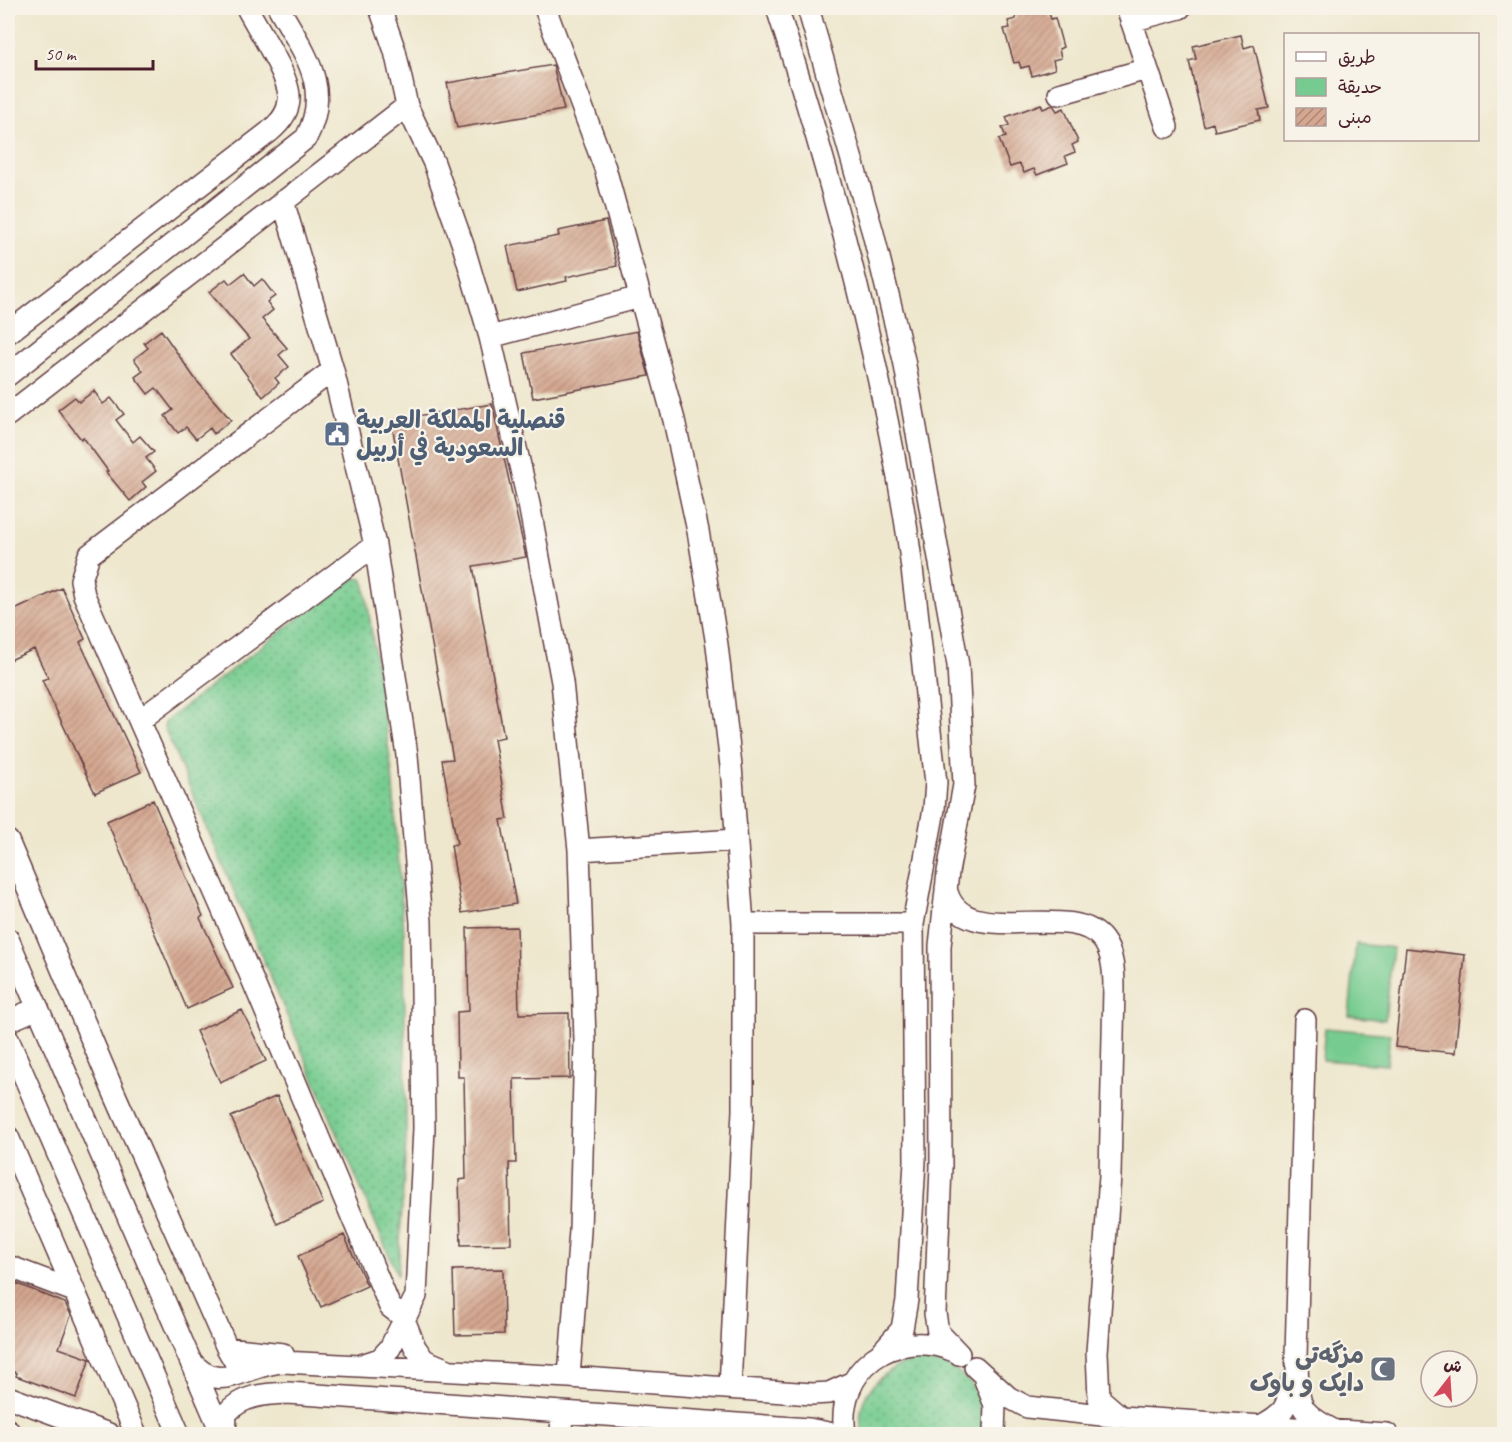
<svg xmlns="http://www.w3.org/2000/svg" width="1512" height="1442" viewBox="0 0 1512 1442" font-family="Caveat,'Playpen Sans Arabic',sans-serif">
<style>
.green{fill:url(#green-dots);stroke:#60765e;stroke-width:1.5}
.pitch{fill:#76cc90;stroke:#60765e;stroke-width:1.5}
.building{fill:url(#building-hatch)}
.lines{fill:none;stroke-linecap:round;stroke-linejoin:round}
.minor-casing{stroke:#633d43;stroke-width:24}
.minor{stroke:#fff;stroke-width:21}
.labels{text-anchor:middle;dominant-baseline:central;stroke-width:4.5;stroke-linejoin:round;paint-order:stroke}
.service-label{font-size:24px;font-weight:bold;fill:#4e5e75;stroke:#f7f3e8;text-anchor:start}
.worship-label{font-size:24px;font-weight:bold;fill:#5b616d;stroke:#f7f3e8;text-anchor:end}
</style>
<defs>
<pattern id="green-dots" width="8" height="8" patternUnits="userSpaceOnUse" patternTransform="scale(1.5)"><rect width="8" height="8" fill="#76cc90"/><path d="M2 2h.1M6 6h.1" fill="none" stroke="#63a576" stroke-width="1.8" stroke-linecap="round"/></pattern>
<pattern id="building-hatch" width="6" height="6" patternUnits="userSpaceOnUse" patternTransform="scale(1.5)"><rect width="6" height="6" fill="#d4a790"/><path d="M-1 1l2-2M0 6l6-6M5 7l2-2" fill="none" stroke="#ae8776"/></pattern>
</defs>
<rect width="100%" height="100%" fill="#f7f3e8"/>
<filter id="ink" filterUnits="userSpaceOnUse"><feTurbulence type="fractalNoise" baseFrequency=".0167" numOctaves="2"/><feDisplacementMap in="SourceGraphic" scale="12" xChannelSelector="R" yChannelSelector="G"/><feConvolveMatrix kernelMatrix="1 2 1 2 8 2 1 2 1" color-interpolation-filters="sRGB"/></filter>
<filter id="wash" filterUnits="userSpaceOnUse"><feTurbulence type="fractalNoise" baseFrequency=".008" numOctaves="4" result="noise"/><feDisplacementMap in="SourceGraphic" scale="24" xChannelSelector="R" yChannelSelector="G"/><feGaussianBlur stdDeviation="1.35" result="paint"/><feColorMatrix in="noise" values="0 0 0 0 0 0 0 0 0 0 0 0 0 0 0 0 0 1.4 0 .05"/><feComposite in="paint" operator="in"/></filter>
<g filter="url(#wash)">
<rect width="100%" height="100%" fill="#eee7cd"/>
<path class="green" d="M355 578 362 579 365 586 392 772 404 933 406 1139 398 1276 164 727 166 721 294 621Z
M918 1359C961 1363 989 1389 981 1434H863C851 1396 884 1367 918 1359Z"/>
<path class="pitch" d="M1356 944 1393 948 1385 1020 1349 1016Z
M1325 1028 1390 1034 1387 1065 1322 1060Z"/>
<g id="blocks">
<path class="building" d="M1013 8H1039L1040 12 1048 10 1051 19 1055 18 1063 47 1059 49 1061 58 1053 60 1055 69 1032 76 1029 66 1021 68 1019 62 1014 63 1004 29 1010 28 1008 21 1016 19Z
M1241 35 1244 48 1254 45 1269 108 1258 110 1260 120 1215 131 1213 123 1204 126 1189 61 1196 59 1193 46Z
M553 65 564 110 457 128 447 83Z
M1041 104 1043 109 1053 105 1057 111 1064 108 1078 142 1072 145 1075 152 1065 156 1068 163 1037 175 1034 169 1024 173 1020 164 1010 167 999 139 1006 137 1002 128 1009 125 1006 117Z
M606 221 617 266 566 277 567 281 517 292 507 246 559 236 558 231Z
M244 273 254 286 262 279 275 296 267 302 273 310 262 319 287 348 279 355 289 367 275 378 279 383 263 397 231 354 249 339 209 292 226 279 230 284Z
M161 330 196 380 231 420 214 434 210 428 196 439 186 427 178 433 165 416 173 410 156 388 148 394 135 377 143 371 134 359 148 348 144 343Z
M637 331 649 376 533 398 524 353Z
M94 391 103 404 111 398 124 414 116 420 133 442 140 436 154 452 146 458 156 471 142 482 146 487 130 501 106 472 108 471 83 437 81 439 58 410 75 397 79 402Z
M492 404 526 557 473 566 504 737 494 739 508 819 501 820 516 904 462 913 451 845 457 844 442 760 453 759 391 420Z
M62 588 85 639 80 642 141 772 95 793 42 680 48 678 34 649 8 661V613Z
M153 800 203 916 200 918 233 988 187 1009 107 821Z
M517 927 519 1014 569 1013 570 1078 514 1079 516 1163H509L511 1244 461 1245 459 1180 466 1179 464 1077H458L457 1012 469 1011 467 928Z
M1406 948 1465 955 1455 1053 1395 1047Z
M242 1010 266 1061 220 1082 196 1031Z
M277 1096 323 1203 277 1224 231 1117Z
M344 1235 367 1286 321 1307 298 1256Z
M503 1269 504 1334 455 1335 453 1270Z
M8 1280 65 1303 71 1315 59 1348 90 1359 76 1398 16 1376 17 1373 8 1370Z"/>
</g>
</g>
<g filter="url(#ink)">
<use href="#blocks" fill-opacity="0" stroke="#633d43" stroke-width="1.5"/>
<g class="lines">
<defs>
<path id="minor" d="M380 8 395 51 407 106 434 163 463 245 490 337 529 504 562 682 579 850 585 1041 580 1231 569 1377
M545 8 605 168 674 420 698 531 717 645 731 766 743 924V1110L730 1388
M777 8C832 178 878 349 906 525 919 610 925 696 936 782L934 809 913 924 915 1161 907 1300 902 1329 880 1354
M808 8 873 233 904 360 958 665 964 785 948 872 940 946 941 1167 935 1313 938 1332 959 1354
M1127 8 1167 127
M1131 21 1180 8
M1059 94 1147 69
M283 201 333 370 375 545 407 755 421 922 424 1128 416 1296 390 1348 380 1359 362 1365
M8 333 269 132C280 123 290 112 289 96 288 74 258 29 247 8
M490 337 640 297
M333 370 89 555 81 580 84 595 231 929 390 1307 403 1317 415 1347 424 1360 448 1370
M8 375 306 138C333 87 303 52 279 8
M8 415 407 106
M140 720 375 545
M8 841 112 1088 227 1348 241 1372
M579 850 736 840
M946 888C959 954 1071 897 1103 940 1113 953 1114 972 1114 988L1110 1176 1097 1352 1099 1398 1121 1417
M743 924H913
M8 939 222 1434
M1305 1020 1296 1356C1301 1403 1291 1409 1337 1432
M8 1021 38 1008
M8 1039 179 1434
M8 1137 136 1434
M8 1266 74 1291
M227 1348 283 1354
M190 1360C219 1397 245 1364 283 1362L569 1377 812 1394 829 1393 853 1382
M975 1367 1008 1397 1027 1407 1121 1417 1387 1434
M985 1380 995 1405 994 1434
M8 1397 109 1434
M1259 1427C1285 1413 1287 1409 1292 1380
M8 1430 10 1434
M225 1434 226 1414C241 1395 265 1394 288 1393L809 1429 833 1434
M561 1434 562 1413
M845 1434C835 1369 894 1326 954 1351"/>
</defs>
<use href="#minor" class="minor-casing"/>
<use href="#minor" class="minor"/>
</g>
</g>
<defs>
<symbol id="civic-square" viewBox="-11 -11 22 22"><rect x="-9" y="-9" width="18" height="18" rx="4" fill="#5c6f8a" stroke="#f7f3e8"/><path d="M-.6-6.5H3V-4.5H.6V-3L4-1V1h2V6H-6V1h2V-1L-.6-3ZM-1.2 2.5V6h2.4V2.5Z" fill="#fff"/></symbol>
<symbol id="mosque-square" viewBox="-11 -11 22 22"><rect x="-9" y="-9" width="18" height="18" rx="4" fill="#6b7280" stroke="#f7f3e8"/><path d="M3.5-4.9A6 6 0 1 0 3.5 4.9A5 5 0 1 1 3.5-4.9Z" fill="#fff"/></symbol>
</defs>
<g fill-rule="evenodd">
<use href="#civic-square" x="322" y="419" width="30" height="30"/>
<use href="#mosque-square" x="1368" y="1354" width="30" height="30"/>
</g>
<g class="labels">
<g class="service-label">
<text x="356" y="420">قنصلية المملكة العربية<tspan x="356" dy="28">السعودية في أربيل</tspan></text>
</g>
<g class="worship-label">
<text x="1364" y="1355">مزگەتی<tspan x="1364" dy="28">دایک و باوک</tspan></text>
</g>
</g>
<rect width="1512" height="1442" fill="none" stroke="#f7f3e8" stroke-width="30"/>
<rect x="1284" y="33" width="195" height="108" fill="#f7f3e8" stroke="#b29e9c" stroke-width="1.5"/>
<rect x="1296" y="52" width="30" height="9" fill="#ffffff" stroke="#b29e9c" stroke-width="1.5"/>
<text x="1338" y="63" font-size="18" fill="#4a1f2b">طريق</text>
<rect x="1296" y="78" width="30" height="18" fill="#76cc90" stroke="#b29e9c" stroke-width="1.5"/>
<text x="1338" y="93" font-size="18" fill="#4a1f2b">حديقة</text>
<rect x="1296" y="108" width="30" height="18" fill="url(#building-hatch)" stroke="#b29e9c" stroke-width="1.5"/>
<text x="1338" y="123" font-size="18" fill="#4a1f2b">مبنى</text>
<g transform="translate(1449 1379) rotate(17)"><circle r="28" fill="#f7f3e8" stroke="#b29e9c" stroke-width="1.5"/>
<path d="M0-4.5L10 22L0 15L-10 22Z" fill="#d1495b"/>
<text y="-9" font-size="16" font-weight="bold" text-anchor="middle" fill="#4a1f2b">ش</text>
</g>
<path d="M36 60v9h117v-9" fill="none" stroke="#4a1f2b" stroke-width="3"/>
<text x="45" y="60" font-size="18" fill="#4a1f2b" stroke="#f7f3e8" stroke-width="4.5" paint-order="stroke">50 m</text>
</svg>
